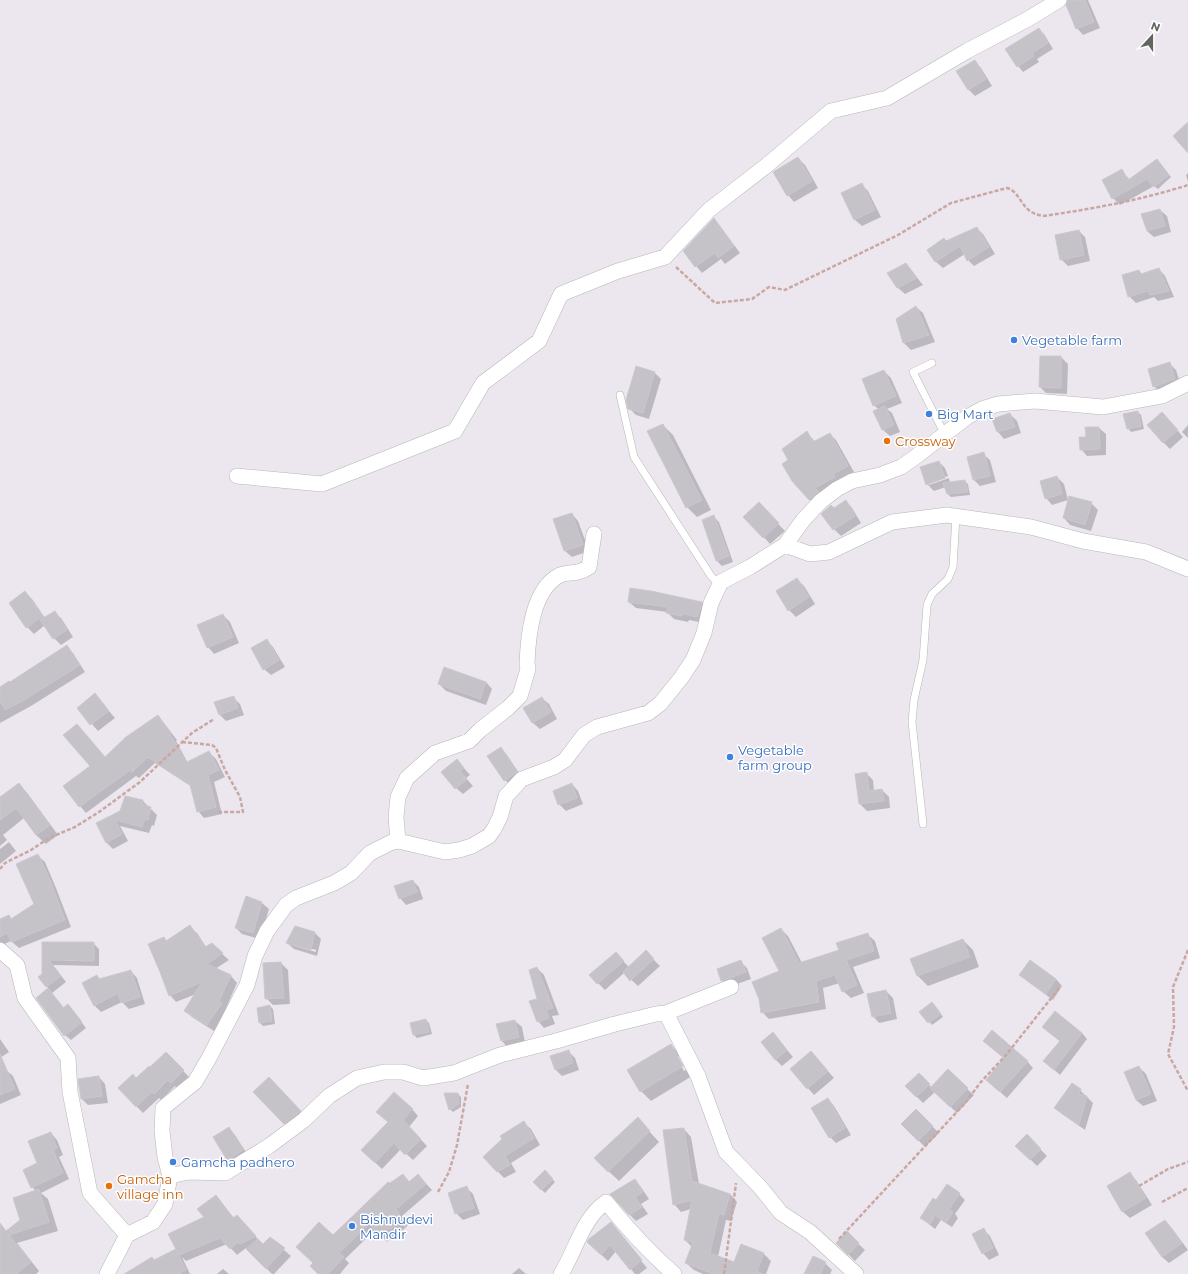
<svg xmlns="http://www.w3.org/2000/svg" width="1188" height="1274" viewBox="0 0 1188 1274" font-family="Montserrat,sans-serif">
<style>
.shadow{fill:#0003;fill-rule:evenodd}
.building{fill:#c5c2c8;stroke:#cdc6d3}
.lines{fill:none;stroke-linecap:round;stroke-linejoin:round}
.lane-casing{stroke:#b5b8b2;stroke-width:8}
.street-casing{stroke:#b5b8b2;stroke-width:16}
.path{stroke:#c9a8a3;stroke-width:2.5;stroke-dasharray:4 2;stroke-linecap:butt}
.lane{stroke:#fff;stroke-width:7}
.street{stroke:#fff;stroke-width:15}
.shop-dot{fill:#3f7fe0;stroke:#fff;stroke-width:1.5}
.food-dot{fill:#e8710a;stroke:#fff;stroke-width:1.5}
.labels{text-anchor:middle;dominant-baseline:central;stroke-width:3;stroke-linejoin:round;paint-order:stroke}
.shop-label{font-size:13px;fill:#366cbe;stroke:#fff;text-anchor:start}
.food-label{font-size:13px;fill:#c56008;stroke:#fff;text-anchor:start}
</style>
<rect width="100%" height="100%" fill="#ece7ef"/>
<path class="shadow" d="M1069 0H1088L1100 28 1083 35 1077 28Z
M1038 29 1044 34 1053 49 1037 59 1039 62 1023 72 1018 66Z
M975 61 981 68 992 86 975 96 968 89Z
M798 158 805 165 818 188 794 202 788 195Z
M1157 160 1171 177 1158 189 1154 186 1120 205 1113 198 1121 170 1130 180Z
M1188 173V182L1186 175Z
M861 184 868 191 881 217 862 226 855 220 842 194Z
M1160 210 1167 216 1171 232 1154 237 1147 231Z
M714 220 720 226 740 253 725 264 721 259 702 273 684 251Z
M976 228 983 234 995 254 974 266 968 260 965 254 943 268 936 262 928 250Z
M1079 231 1085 237 1090 261 1068 266 1061 259Z
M906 264 923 285 905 294 898 288 889 274Z
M1159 269 1165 276 1174 297 1158 301 1154 297 1136 303 1129 296 1139 271 1143 275Z
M916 307 923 313 935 342 911 350 904 343 897 320Z
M1061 357 1068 364 1067 394 1046 393 1040 387Z
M1169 363 1176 370 1181 386 1160 393 1154 386Z
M884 371 891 378 902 403 887 409 892 413 900 432 890 436 883 430 875 411 879 410 874 405Z
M655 373 661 379 649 419 636 415 629 408Z
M1138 412 1141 415 1144 429 1131 432 1128 428Z
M1010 414 1017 421 1021 433 1004 439 998 432 994 419Z
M1169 420 1183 437 1170 449 1163 442Z
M663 425 673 435 711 510 697 517 687 507Z
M1188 425V438L1182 432Z
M1099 428 1106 434V455L1087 456 1081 449 1087 438Z
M807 432 815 442 830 434 836 440 854 472 838 480 816 506 793 481 790 461Z
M983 454 990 460 996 482 980 486 974 480Z
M939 462 945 468 948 476 929 483V485L949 478 950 483 964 481 968 484 970 495 951 497 948 494 946 487 934 491 927 484Z
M1057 477 1064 484 1068 500 1052 505 1046 498Z
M846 501 852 508 861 523 841 536 834 529V509Z
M1091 503 1098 510 1091 531 1070 525 1064 518Z
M759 504 785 531 770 544 745 517Z
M572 514 578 521 589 551 572 557 565 551 554 520Z
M714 517 719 522 733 562 722 566 717 561Z
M797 579 804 586 815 604 796 617 789 610Z
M25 592 32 599 45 618 54 612 61 618 73 637 61 645 54 638 45 625 34 634 27 627 10 603Z
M629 602H702L708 609 704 623 689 620 688 622 674 619 667 612 636 608Z
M223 615 230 622 239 643 214 654 208 647Z
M266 640 273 647 285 667 271 675 264 669Z
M67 647 73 653 85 672 31 706 0 723V688L10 683Z
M486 682 492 689 486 705 446 691 439 684Z
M95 695 115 718 98 731 78 708Z
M233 697 240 704 244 715 226 721 220 715Z
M542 698 549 704 557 719 540 729 533 723 525 708Z
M158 716 164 723 177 740 176 741 188 763 209 752 216 759 225 777 214 782 222 814 204 818 198 811 192 787 155 763 139 778 136 776 86 813 80 806 92 766 77 725 105 758Z
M500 748 507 755 523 779 512 787 505 780 489 756Z
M457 760 470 775 466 778 473 786 463 794 456 788Z
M866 773 873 780 874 791 882 790 889 797 890 808 867 811 860 804 856 774Z
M19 784 28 794 58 835 46 844 36 835 24 818 3 835 7 840 0 846V799Z
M572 784 578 791 583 804 566 811 559 804Z
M143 801 157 815 154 826 152 825 149 833 120 826 128 841 113 849 106 842 97 824Z
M9 842 16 851 0 864V849Z
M38 856 45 862 56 888 71 927 19 948 11 941 2 945 0 943V920L9 916 12 919 36 905Z
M413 881 419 887 423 899 406 905 400 898Z
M246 897 262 903 269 909 260 939 242 934 236 928Z
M190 927 197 933 206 947 211 944 229 960 215 969 231 976 237 983 226 1008 228 1010 214 1031 192 1017 185 1011 196 994 176 1002 170 995 164 938 167 942Z
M781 929 788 936 802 963 840 951 867 934 875 941 880 958 853 967 864 993 851 998 843 991 840 983 823 988 826 1009 769 1019 762 1012 781 972Z
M314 932 321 939 317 956 294 949 287 943ZM295 944 316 950V952L295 946Z
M963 940 973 950 979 967 928 986 918 976 912 959Z
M43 943H93L99 949V966L53 965 66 982 52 993 64 1008 73 1011 86 1028 71 1040 65 1035 49 989 39 977 43 974Z
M646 952 660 966 638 986 624 973 605 990 591 976 622 960 629 967Z
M1030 961 1056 979 1062 986 1053 1000 1027 981 1020 975Z
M741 962 747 968 751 979 729 987 722 981Z
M281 963 288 970 290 1004 273 1005 266 998Z
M537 968 544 975 559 1015 552 1016 555 1024 544 1028 538 1021 539 1000Z
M131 971 137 978 145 1004 129 1009 122 1002 101 1012 95 1006 83 984 97 976 100 980Z
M886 991 893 998 897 1019 879 1023 873 1016Z
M270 1006 273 1009 275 1024 263 1026 260 1023 258 1008Z
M935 1006 943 1017 932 1025 921 1012Z
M426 1020 429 1023 432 1034 417 1038 414 1035Z
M515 1021 522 1027 525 1043 508 1048 502 1041 498 1025Z
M1049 1032 1082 1033 1087 1039 1060 1075 1044 1061 1061 1042Z
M773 1033 793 1057 782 1066 775 1059Z
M0 1039 9 1052 0 1058Z
M984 1041 1027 1061 1033 1068 1007 1098 993 1086 1005 1059Z
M671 1045 681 1055 692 1076 651 1101 641 1091ZM676 1056H679L686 1070 684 1071Z
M568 1051 575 1058 579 1070 562 1076 556 1070Z
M811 1052 834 1078 814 1095 791 1069Z
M166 1053 189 1077 178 1089 175 1086 161 1100 159 1098 143 1113 119 1088 136 1079 150 1069Z
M1139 1067 1146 1074 1157 1101 1143 1106 1136 1100Z
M6 1070 13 1076 21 1095 0 1104V1072Z
M919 1074 932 1088 967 1089 974 1095 957 1113 935 1092 923 1103 906 1086Z
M99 1077 105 1084 108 1103 88 1105 82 1099Z
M279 1088 310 1121 294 1133 284 1123Z
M1080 1090 1093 1103 1085 1130 1062 1114 1056 1108Z
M458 1094 461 1097V1107L453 1112 450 1109Z
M828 1099 834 1106 851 1135 836 1143 830 1137Z
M412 1109 418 1116 409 1127 427 1146 413 1160 401 1149 382 1169 362 1150Z
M916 1110 939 1133 925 1147 902 1124Z
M638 1119 659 1142 619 1181 605 1168Z
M524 1123 531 1129 540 1145 511 1163 516 1172 504 1178 484 1157Z
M229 1128 235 1135 249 1157 235 1166 228 1159 214 1137Z
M684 1129 691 1137 699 1184 730 1194 737 1202 731 1221 726 1220 718 1257 734 1263 742 1245 764 1254 771 1261 766 1274H703L694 1270 686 1263 692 1247 685 1240 691 1209 681 1212 674 1204Z
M51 1133 57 1140 63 1155 59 1157 69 1179 41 1193 48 1199 58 1231 17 1243 39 1271 36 1274H0V1238L21 1220 36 1191 32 1187 38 1164Z
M1027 1136 1047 1156 1037 1166 1017 1146Z
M545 1172 555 1182 545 1193 534 1182Z
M1130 1174 1136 1180 1152 1205 1130 1218 1123 1212 1108 1187Z
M403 1175 410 1182 418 1175 432 1190 402 1216 408 1225 398 1235 397 1233 387 1242 376 1229 345 1259 349 1263 340 1274H319L333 1236 390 1185Z
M635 1180 641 1187 649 1199 641 1204 648 1214 636 1221 630 1215Z
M467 1188 473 1194 480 1214 463 1220 456 1213Z
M959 1194 965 1200 955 1214 958 1218 952 1227 941 1220 935 1229 921 1218 936 1201Z
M216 1196 234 1218 244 1223 263 1245 270 1238 291 1256 274 1274H272L246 1248 237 1255 227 1244 186 1261 182 1257 190 1274H126L175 1251 179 1254 205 1217Z
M1165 1221 1171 1227 1188 1250 1169 1263 1162 1257 1146 1234Z
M617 1230 647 1268 639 1274H635L616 1251 608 1261 595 1249Z
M984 1230 990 1236 999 1255 989 1260 983 1253Z
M847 1233 865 1250 855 1261 844 1250Z
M813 1257 825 1263 832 1270 830 1274H805Z
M519 1268 526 1274H512Z
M223 1269 229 1274H217Z"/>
<path class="building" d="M1068 0H1085L1094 22 1076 29 1066 5Z
M1039 28 1048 43 1032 53 1034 56 1017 67 1005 49Z
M975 60 986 79 968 90 956 71Z
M1188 122V153L1173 136Z
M798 157 812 181 787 196 773 172Z
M1157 159 1169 175 1153 187 1147 179 1112 199 1102 180 1122 169 1128 180Z
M862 183 875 210 854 220 841 193Z
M1160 209 1165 226 1147 231 1141 214Z
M714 218 734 246 718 258 715 253 695 267 683 251Z
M977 227 989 247 967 261 960 246 935 262 927 250 944 238 946 241Z
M1079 230 1084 255 1060 260 1055 235Z
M906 263 917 278 897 288 887 273Z
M1159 268 1169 291 1150 295 1148 291 1128 297 1122 275 1139 270 1141 274Z
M916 306 929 335 903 343 896 319Z
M1040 356H1061V388L1039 387Z
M1170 362 1175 379 1153 387 1148 369Z
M636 366 655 372 643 413 628 409 626 400Z
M884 370 896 396 873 406 862 379Z
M885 406 894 425 882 430 873 411Z
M1138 411 1141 426 1127 429 1123 414Z
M1162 412 1178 430 1163 443 1147 425Z
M1010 413 1015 427 997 432 992 419Z
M663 424 702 500 686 508 647 431Z
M1085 427H1099L1100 449 1080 450 1079 437H1086Z
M807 431 813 442 830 433 848 466 833 474 835 477 815 488 819 492 809 500 792 481 782 464 788 460 782 449Z
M984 452 990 476 973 480 967 457Z
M939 461 945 478 926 485 920 467Z
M1057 476 1062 494 1045 499 1040 481Z
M965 480 968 492 947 494 943 483Z
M1069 496 1092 502 1085 525 1063 518Z
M846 500 855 516 833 530 821 514 831 505 834 508Z
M759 502 779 523 763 538 743 517Z
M572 513 583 545 564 551 553 519Z
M714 515 729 556 716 561 702 520Z
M797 578 809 597 788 611 776 591Z
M630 588 651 591 702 602 699 613H698L697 617 683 614 682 616 666 613 668 607 628 602Z
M25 591 43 616 26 628 9 603Z
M55 611 67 630 53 639 40 620Z
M223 614 233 637 207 648 197 625Z
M267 639 279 660 263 670 251 648Z
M67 645 80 665 24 700 5 710 0 701V687L9 681 10 682Z
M444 667 486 682 480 699 438 684Z
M95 693 109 711 90 725 77 708Z
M234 696 238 708 219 715 214 702Z
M542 697 551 712 532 723 523 708Z
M158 715 171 734H170L187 762 209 751 219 770 208 775 216 807 197 812 190 785 148 757 131 773 133 768 79 807 63 786 90 766 63 735 77 724 105 757 126 737Z
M501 747 517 772 504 781 487 756Z
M457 759 464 768 460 771 467 779 455 789 441 772Z
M867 772 869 791 882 789 884 801 859 804 855 774Z
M19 783 50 825 36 835 16 808 0 820V797Z
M572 783 577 798 558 805 553 791Z
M125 796 143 800 142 804 151 807 148 820 145 819 142 827 115 820 122 834 106 843 96 823 120 811Z
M38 854 50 880 65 920 11 942 7 933 0 937V919L9 915 11 919 34 904 16 864Z
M413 880 417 892 399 899 394 886Z
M246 896 262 902 253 933 235 928Z
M190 925 205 947 212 943 223 953 207 964 231 975 219 1001 222 1003 207 1025 184 1011 202 982 169 996 160 972 148 944 164 937 166 941Z
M295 926 315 932 311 950 286 943Z
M781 928 799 963 839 950 836 943 868 933 874 951 846 960 857 985 842 992 835 975 816 981 819 1002 761 1013 759 999 752 982 779 971 762 938Z
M963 939 970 957 917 976 910 959Z
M42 942H94V961L49 960 61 976 46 987 38 977 42 974Z
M646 950 654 959 630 981 623 972Z
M616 952 624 961 597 984 589 975Z
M741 960 746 972 721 981 717 969Z
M1030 960 1056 979 1046 994 1019 975Z
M281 962 284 998 265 999 263 963Z
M537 967 553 1008 546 1010 549 1018 537 1022 529 1001 537 999 529 970Z
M131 970 140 997 121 1003 118 993 94 1006 82 983 97 975 99 979Z
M48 988 63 1008 68 1004 82 1022 64 1036 36 998Z
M886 990 891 1013 872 1017 867 994Z
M932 1002 941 1014 928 1023 919 1012Z
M270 1005 272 1021 259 1023 257 1008Z
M1055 1011 1082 1033 1054 1070 1043 1061 1060 1041 1042 1027Z
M426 1019 429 1032 413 1035 410 1023Z
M515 1020 519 1037 501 1041 496 1024Z
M992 1030 1028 1061 1000 1092 986 1080 1004 1058 983 1041Z
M773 1032 787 1050 775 1060 761 1042Z
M671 1044 683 1066 640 1092 627 1070Z
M569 1050 573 1063 555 1070 550 1056Z
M811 1051 828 1071 807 1089 790 1069Z
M166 1052 184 1070 171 1083 168 1080 154 1094 152 1092 136 1107 118 1088 133 1074 136 1078 149 1066 150 1067Z
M0 1054 15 1089 0 1095Z
M1139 1066 1151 1094 1136 1100 1124 1072Z
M948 1069 968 1088 950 1107 930 1088Z
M919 1073 930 1084 916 1097 905 1086Z
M99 1076 102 1096 81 1099 78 1079Z
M269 1077 301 1111 284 1124 253 1092Z
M1072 1083 1081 1089 1079 1094 1087 1096 1079 1125 1054 1108Z
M394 1092 413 1109 403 1120 421 1139 405 1155 394 1143 375 1163 361 1150 388 1122 376 1112Z
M444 1093H458L459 1104 449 1110Z
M828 1098 845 1128 829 1138 811 1108Z
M916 1109 933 1126 918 1141 901 1124Z
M638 1117 650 1131 608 1172 594 1158Z
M524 1121 534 1138 505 1156 510 1165 497 1172 483 1157 502 1139 500 1136Z
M229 1127 243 1150 227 1160 213 1137Z
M684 1128 692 1181 730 1194 724 1215 719 1213 710 1253 734 1262 741 1244 764 1253 757 1271 762 1274H714L685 1263 693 1242 684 1240 692 1200 673 1205 663 1130Z
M51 1132 57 1148 53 1150 63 1173 31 1188 23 1170 37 1163 28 1141Z
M1027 1134 1041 1149 1030 1160 1015 1146Z
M545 1170 553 1179 541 1190 533 1182Z
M1130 1172 1146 1198 1122 1212 1107 1186Z
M403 1174 409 1182 418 1174 426 1184 396 1209 402 1219 391 1229 390 1228 380 1236 369 1224 339 1253 344 1257 328 1274H318L310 1266 313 1263 296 1247 319 1222 333 1235 388 1182 390 1183Z
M635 1179 643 1192 635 1197 642 1207 629 1215 610 1194Z
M947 1184 960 1193 949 1209 953 1212 946 1223 935 1215 930 1224 920 1218 933 1198 936 1200Z
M467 1186 474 1208 455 1214 448 1193Z
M39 1189 49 1222 9 1235 31 1262 16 1274H0V1223L6 1231 20 1220 13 1198Z
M216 1195 233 1218 237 1215 256 1236 240 1244 238 1242 230 1249 220 1238 179 1255 168 1234 204 1217 197 1209Z
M1165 1220 1182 1243 1162 1257 1145 1233Z
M611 1222 642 1260 630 1270 610 1245 601 1255 587 1242 589 1239Z
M984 1228 993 1248 982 1254 972 1234Z
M847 1231 859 1243 848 1255 836 1243Z
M270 1237 285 1248 266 1269 246 1249 258 1239 263 1244Z
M176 1249 186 1270 178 1274H124L152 1257 154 1260Z
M813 1256 826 1262 820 1274H804Z"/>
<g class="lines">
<defs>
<path id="lane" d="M932 363 913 372 944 433
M620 395 634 457 711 576 720 585
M923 824 912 722 914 700 923 660 927 605 932 594 948 579 953 567 956 516"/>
<path id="street" d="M237 476 322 484 455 431 483 383 539 341 561 294 618 271 665 257 709 210 766 166 831 111 887 98 967 51 1028 19 1059 0
M785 545 810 554 829 552 892 522 947 515 1031 527 1083 541 1146 552 1188 569
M398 841 396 817 398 797 407 778 435 753 469 741 480 730 508 708 520 696 528 669 527 664C528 637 532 589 560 575 565 573 572 573 578 572 582 571 586 569 589 567L594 534
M0 950 17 965 25 998 68 1058 70 1092 90 1193 127 1235 107 1274
M666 1013 698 1076 726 1152 760 1187 781 1213 810 1232 856 1274
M170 1176 188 1172 225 1173 269 1146 304 1120 329 1096 357 1078 384 1072H403L423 1078 454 1073 500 1055 556 1041 615 1024 656 1014 666 1013 731 987
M127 1235 153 1222 165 1204 170 1176 165 1157 162 1131 163 1108 195 1082 209 1058 247 985 255 956 267 931 286 905 296 898 334 883 351 873 370 853 392 842 398 841 445 852 459 850 472 846 489 836 494 829 500 817 506 796 522 779 554 767 565 760 584 735 597 727 648 713 660 704 681 678 693 660 704 633 711 603 721 582 750 567 785 545 804 519 821 501 837 489 852 481 880 475 901 467 914 458 967 417 982 409 998 404 1035 401 1103 407 1162 396 1188 383
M561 1274C576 1250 582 1219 606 1202 627 1228 649 1252 674 1274"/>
</defs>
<use href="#lane" class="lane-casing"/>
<use href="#street" class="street-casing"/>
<path class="path" d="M676 267 715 303 752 299 769 287 785 290 898 235 951 203 1007 188C1023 193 1019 212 1043 216 1092 209 1141 200 1188 185
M182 742 212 745 216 748 225 770 240 797 243 812H219
M0 869 5 863 31 850 49 838 75 827 99 812 140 782 192 733 214 719
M1188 950 1173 987 1174 1027 1168 1054 1188 1091
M1139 1186 1168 1169 1188 1162
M438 1192 449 1172 457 1145 468 1084
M1162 1202 1188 1188
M839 1239 966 1102 980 1083 1006 1055 1060 987
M724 1274 736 1183"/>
<use href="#lane" class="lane"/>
<use href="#street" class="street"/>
</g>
<g class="shop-dot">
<circle cx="1014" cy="340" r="4"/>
<circle cx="929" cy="414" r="4"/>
<circle cx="730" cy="757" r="4"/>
<circle cx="173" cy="1162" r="4"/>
<circle cx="352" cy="1226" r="4"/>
</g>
<g class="food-dot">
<circle cx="887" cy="441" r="4"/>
<circle cx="109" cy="1186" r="4"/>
</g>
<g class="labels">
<g class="shop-label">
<text x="1022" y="340">Vegetable farm</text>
<text x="937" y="414">Big Mart</text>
<text x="738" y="750">Vegetable<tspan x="738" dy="15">farm group</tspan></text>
<text x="181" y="1162">Gamcha padhero</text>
<text x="360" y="1219">Bishnudevi<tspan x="360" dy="15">Mandir</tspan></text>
</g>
<g class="food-label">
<text x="895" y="441">Crossway</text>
<text x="117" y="1179">Gamcha<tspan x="117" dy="15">village inn</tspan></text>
</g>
</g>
<g transform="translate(1152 36) rotate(21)" stroke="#ffffff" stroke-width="3" paint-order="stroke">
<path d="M0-3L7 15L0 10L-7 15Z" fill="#63665f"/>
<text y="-6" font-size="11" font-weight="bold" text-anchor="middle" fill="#63665f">N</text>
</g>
</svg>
